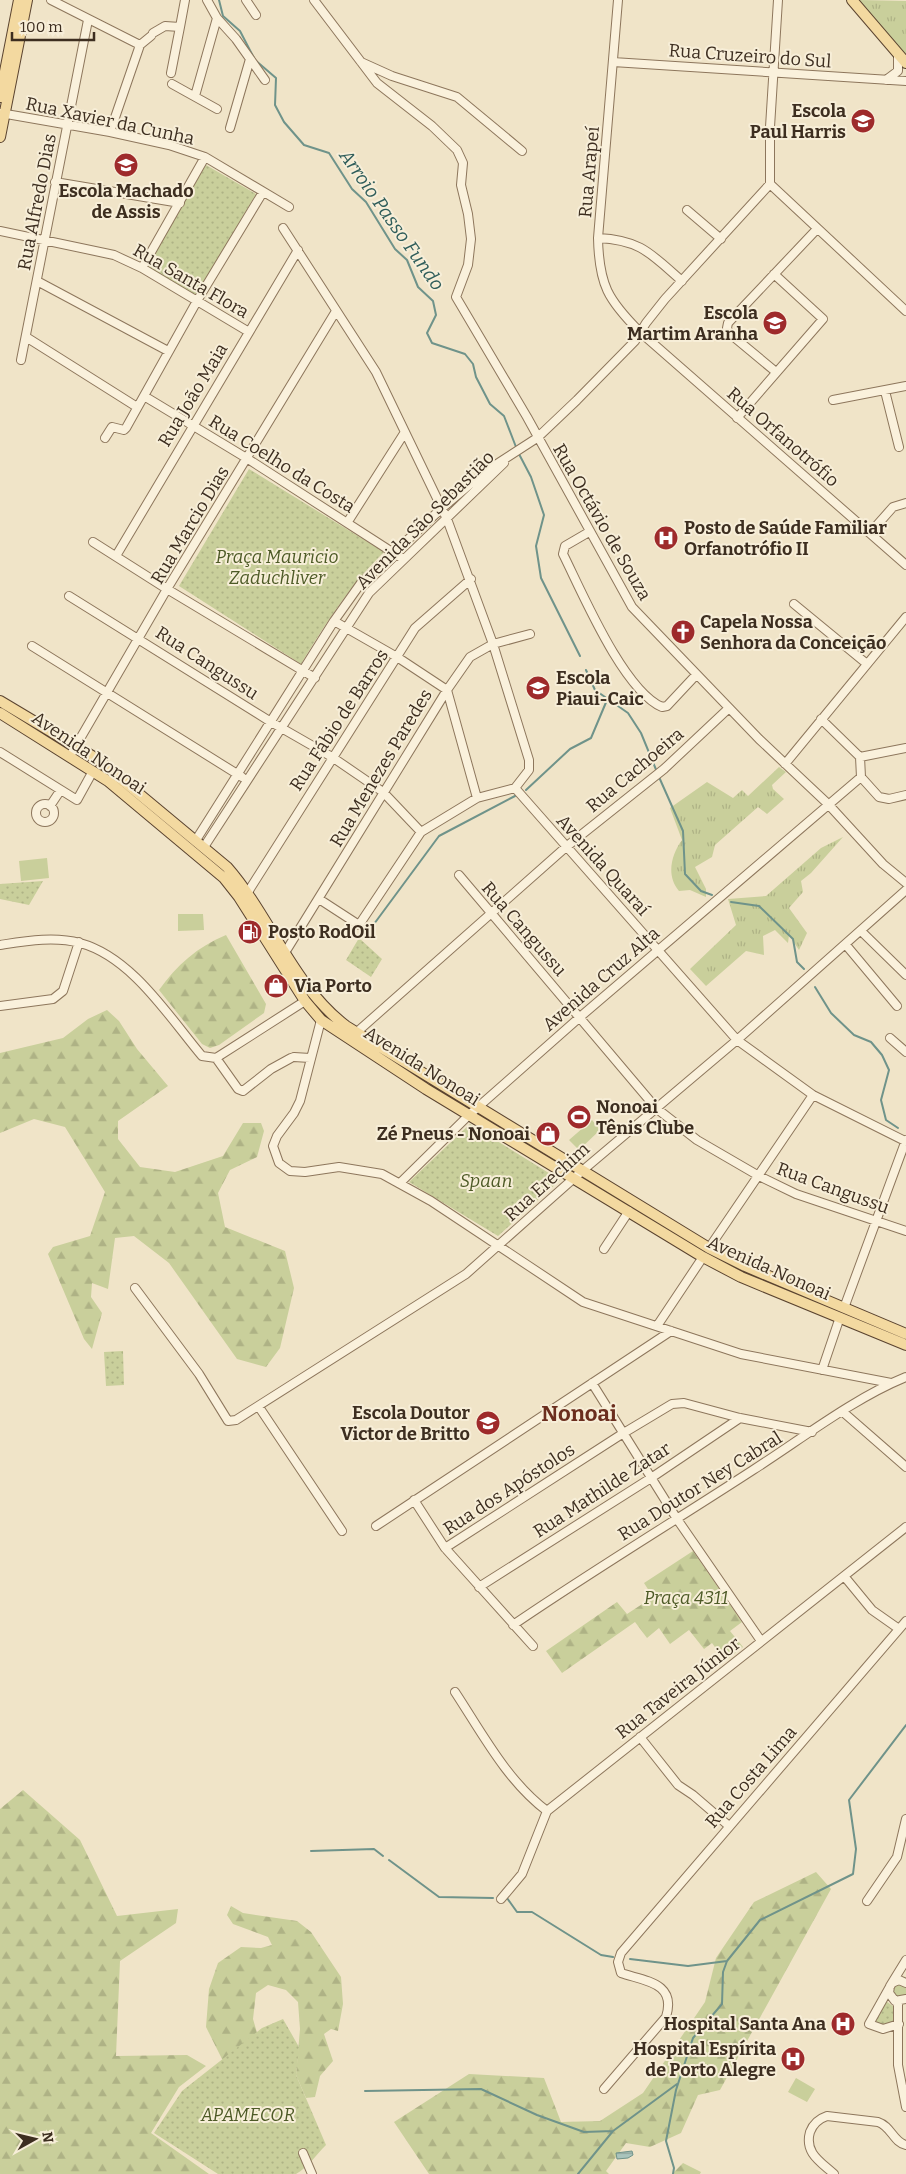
<svg xmlns="http://www.w3.org/2000/svg" width="906" height="2174" viewBox="0 0 906 2174" font-family="Bitter,serif">
<style>
.grass{fill:url(#grass-tufts)}
.forest{fill:url(#forest-firs)}
.park{fill:url(#park-dots)}
.pitch{fill:#c9cf9b}
.water{fill:url(#water-rules);stroke:#6f938a}
.lines{fill:none;stroke-linecap:round;stroke-linejoin:round}
.stream{stroke:#6f938a;stroke-width:2}
.minor-casing{stroke:#8d765c;stroke-width:10}
.major-casing{stroke:#5b4430;stroke-width:12}
.minor{stroke:#faf1dc;stroke-width:8}
.major{stroke:#f3d9a0;stroke-width:10}
.labels{text-anchor:middle;dominant-baseline:central;stroke-width:4;stroke-linejoin:round;paint-order:stroke}
.street-label{font-size:18px;fill:#3d2e20;stroke:#f7eed8}
.poi-label{font-size:18px;font-weight:bold;fill:#3d2e20;stroke:#f7eed8;text-anchor:end}
.park-label{font-size:18px;font-style:italic;fill:#4d5a26;stroke:#f7eed8}
.water-label{font-size:19px;font-style:italic;fill:#2f5d5a;stroke:#f7eed8}
.district-label{font-size:22px;font-weight:bold;fill:#6b2e1e;stroke:#f7eed8}
</style>
<defs>
<pattern id="grass-tufts" width="24" height="20" patternUnits="userSpaceOnUse" patternTransform="scale(1.25)"><rect width="24" height="20" fill="#c9cf9b"/><path d="M3 7l-1-3M5 7V3M7 7l1-3M15 17l-1-3M17 17v-4M19 17l1-3" fill="none" stroke="#aeb285"/></pattern>
<pattern id="forest-firs" width="22" height="20" patternUnits="userSpaceOnUse" patternTransform="scale(1.25)"><rect width="22" height="20" fill="#c9cf9b"/><path d="M5 1l3.5 6h-7zM16 11l3.5 6h-7z" fill="#aeb285"/></pattern>
<pattern id="park-dots" width="8" height="8" patternUnits="userSpaceOnUse" patternTransform="scale(1.25)"><rect width="8" height="8" fill="#c9cf9b"/><path d="M2 2h.1M6 6h.1" fill="none" stroke="#aeb285" stroke-width="1.8" stroke-linecap="round"/></pattern>
<pattern id="water-rules" width="6" height="5" patternUnits="userSpaceOnUse" patternTransform="scale(1.25)"><rect width="6" height="5" fill="#a9c4bc"/><path d="M0 2.5h6" fill="none" stroke="#8ba098"/></pattern>
</defs>
<rect width="100%" height="100%" fill="#f0e4c8"/>
<path class="grass" d="M859 0 906 1V55Z
M779 767 786 772 772 785 773 789 784 799 767 814 758 807 715 845 712 857 695 867 706 889V897L690 890 679 891C666 876 671 855 682 840L670 808 707 782 733 798 742 790 748 796Z
M843 837 811 873 801 881 803 892 789 908 807 933 799 950 789 935 788 943 775 930 763 936 764 955 746 951 706 986 690 969 736 925 728 899 766 896 821 848Z
M896 1983 906 1986V1997H893L892 1987Z"/>
<path class="forest" d="M226 935 266 1004 264 1013 219 1045 210 1048 202 1044 159 990C177 965 197 947 226 935Z
M107 1010 119 1021 137 1049 168 1086 118 1121V1139L140 1167 175 1172 223 1156 243 1123H261L264 1131 257 1157 230 1170 218 1193 225 1227 285 1251 294 1288 280 1348 266 1367 237 1359 169 1263 134 1236 115 1238 108 1289 92 1283 91 1297 102 1313 92 1349 84 1339 48 1254 53 1247 90 1236 105 1192 65 1127 34 1119 0 1133V1053L63 1038 88 1019Z
M693 1551 742 1622 730 1631 743 1647 725 1661 712 1643 704 1649 689 1630 670 1644 659 1628 647 1638 635 1622 562 1673 546 1651 617 1602 627 1614 653 1597 644 1583Z
M23 1790 80 1840 117 1916 178 1909 176 1923 120 1961 116 2056 187 2055 206 2066 179 2087 151 2133 209 2174H0V1809Z
M816 1872 831 1889 720 2090 698 2095 681 2133 650 2147 626 2143 606 2171 609 2174H429L394 2122 469 2074 544 2078 561 2122 600 2121 643 2093 705 2002 716 1958 754 1902Z
M231 1906 243 1913 297 1921 311 1932 341 1977 343 2004 338 2031 331 2029 324 2034 333 2061 320 2076 315 2097 306 2098 296 2075 300 2029 298 2002 286 1990 268 1985 256 1993 253 2019 260 2043 225 2065 206 2027 209 1989 218 1963 241 1947 261 1948 272 1945 268 1937 233 1924 227 1915Z
M683 2163 701 2172 700 2174H672Z"/>
<path class="park" d="M206 165 256 194 196 297 146 267Z
M249 469 384 552C349 586 326 623 301 664L179 586Z
M43 881 29 905 0 899V884Z
M359 938 382 959 371 977 346 960Z
M470 1124 560 1180 498 1236 409 1182Z
M123 1351 124 1385 106 1386 104 1352Z
M886 2001 894 2007 895 2022 885 2026 873 2023Z
M283 2019 299 2047 296 2075 326 2145C316 2155 308 2167 296 2174H218L154 2133 182 2091 262 2028Z"/>
<path class="pitch" d="M47 858 49 878 21 881 19 861Z
M178 914H203L204 930 178 931Z
M592 1120 600 1130 579 1150 569 1140Z
M796 2078 815 2089 807 2102 788 2092Z"/>
<path class="water" d="M632 2151 633 2155 628 2158 617 2159 616 2153Z"/>
<g class="lines">
<path class="stream" d="M219 0 223 16 240 31 255 60 276 78 275 105 284 122 304 145 329 153 352 189 366 202 395 249 407 260 418 287 433 301 436 315 427 333 432 343 465 354 473 364 476 377 490 404 504 416 516 447
M519 454 531 477 544 515 536 546 541 578 580 656
M586 670 595 690 628 713 641 733 657 772
M659 777 683 831 685 874 701 891 712 895
M526 790 570 749 591 738 607 700
M731 902 759 906 793 939 797 962 804 969
M374 924 439 836 515 796
M815 987 831 1013 854 1035 871 1042 882 1055 889 1070 881 1100 886 1120 898 1128
M311 1851 374 1849 383 1856
M389 1860 439 1897 493 1898
M507 1898 517 1912H532L601 1955 613 1957
M630 1959 688 1966 727 1961
M365 2091 481 2089 537 2115 584 2132 613 2131
M578 2174 613 2131 677 2084
M673 2174 674 2168 666 2141 676 2090 693 2038 722 2004 723 1972 727 1961 760 1920 853 1874 856 1849 849 1800 906 1725"/>
<defs>
<path id="minor" d="M51 0 140 45
M207 0 217 18 236 39 265 80
M246 0 256 15
M314 0 377 83 432 126 457 150 463 163 461 185 468 214 471 239 468 265 456 297 527 417 632 607 759 739 828 804 883 864 906 883
M618 0 598 238C599 285 608 300 640 332L906 565
M153 33 165 26 180 27 185 0
M361 62 392 76 457 97 522 151
M613 62 906 81
M171 73 180 27
M886 80 898 71V56
M172 84 217 109
M195 96 217 18
M0 113 110 132 169 145 205 157 289 207
M230 128 250 59
M110 132 140 45 151 36
M55 182 180 203
M770 184 906 311
M687 210 721 239
M283 228 376 372 447 519 493 644 529 760V770L515 788 477 798 421 832 359 925 319 899
M0 231 114 255 142 268 249 332
M598 238C641 240 651 254 682 281
M142 268 205 157
M37 281 168 351
M26 337 137 407
M21 360 88 20
M776 372 729 333 727 328 728 323 817 229
M885 391 899 447
M144 396 248 459 403 559
M833 400 906 386
M737 418 823 319 774 274
M105 438 112 427 124 430 126 428 197 301 263 192
M347 523 405 432
M589 532 565 546 563 554C582 592 623 690 662 707L667 706 696 675
M870 533 893 507 906 503
M93 542 167 589 315 678
M116 556 298 250
M69 596 271 722 332 757 383 792 421 832
M794 604 867 664
M334 621 397 657 447 690 477 798
M32 646 242 777
M821 719 860 757 861 777 879 797 889 799 906 795
M0 752 77 800 93 771
M70 756 167 589 336 311
M860 757 906 748
M785 764 906 617
M515 788 737 1040 813 1095 905 1141
M36 813a9 9 0 1 1 18 0a9 9 0 1 1-18 0Z
M50 806 60 791
M196 840 334 621 361 583 442 508 486 471 537 438 577 400 635 341 646 323 665 299 770 184V127L778 0
M204 847 369 593 504 463
M459 875 656 1108 697 1140 759 1176 796 1194 906 1231
M248 892 415 628 471 579
M861 931 906 975
M0 945C26 941 54 936 80 943 132 957 169 1017 202 1056L216 1058
M846 945 897 1006
M286 951 447 690 470 657 493 644 530 634
M0 1006 53 999 63 991 79 942
M321 1020 300 1101 294 1113 277 1136 273 1146 279 1163 290 1171 305 1172 339 1167 382 1174 431 1201 583 1302 741 1354 891 1383
M357 1032 566 847 664 769 729 708
M890 1038 906 1052
M294 1057 310 1058
M216 1058 305 1001
M216 1058 238 1089 243 1091 271 1069 291 1058
M400 1183 469 1115 580 1017 861 777
M709 1248 813 1095
M604 1249 629 1211
M135 1288 199 1374 228 1421 236 1420 466 1274 582 1171 737 1040 906 890
M844 1308 906 1140
M657 1326 703 1257
M822 1370 840 1317
M592 1383 677 1519 761 1641
M259 1407 342 1531
M843 1412 906 1467
M414 1500 445 1548 533 1646
M376 1526 671 1331
M445 1548 622 1434 672 1404 684 1403 740 1418 812 1432
M844 1576 872 1610 899 1629
M479 1587 651 1478 740 1418
M513 1625C592 1571 673 1522 753 1470 800 1440 854 1398 906 1377
M455 1692C482 1733 507 1781 547 1811
M640 1737 678 1785 693 1795 729 1826
M501 1899 522 1874 547 1811 906 1527
M867 1901 897 1857 906 1819
M906 1960 890 1986 889 1993 895 2001 906 1999
M898 2002V2065L906 2107
M899 2024 883 2029 869 2024 892 1983 899 1980 906 1983
M604 2089 666 2017C677 1982 644 1981 621 1973L618 1962 621 1953 906 1621
M303 2153 312 2174
M834 2174C821 2162 804 2153 810 2132 813 2124 818 2119 827 2116L878 2122C891 2126 894 2143 906 2145"/>
<path id="major" d="M852 0 906 63
M0 97 19 0
M0 137 27 0
M0 701 97 759 227 867C270 916 293 986 346 1026L709 1248 745 1266 906 1334
M0 713 108 781 224 878 239 897 305 1001 321 1020 426 1089 703 1257 741 1277 906 1345"/>
</defs>
<use href="#minor" class="minor-casing"/>
<use href="#major" class="major-casing"/>
<use href="#minor" class="minor"/>
<use href="#major" class="major"/>
</g>
<defs>
<symbol id="school-disc" viewBox="-11 -11 22 22"><circle r="9.5" fill="#9e2a2b" stroke="#f7eed8"/><path d="M0-5L7-2L0 1L-7-2ZM-4 1L0 2.5L4 1V4Q0 6-4 4Z" fill="#fff"/></symbol>
<symbol id="hospital-disc" viewBox="-11 -11 22 22"><circle r="9.5" fill="#9e2a2b" stroke="#f7eed8"/><path d="M-5-5h3v3.5h4V-5h3V5h-3V1.5h-4V5h-3Z" fill="#fff"/></symbol>
<symbol id="church-disc" viewBox="-11 -11 22 22"><circle r="9.5" fill="#9e2a2b" stroke="#f7eed8"/><path d="M-1.2-6h2.4v3.5h3.3v2.4h-3.3V6h-2.4V-.1h-3.3v-2.4h3.3Z" fill="#fff"/></symbol>
<symbol id="fuel-disc" viewBox="-11 -11 22 22"><circle r="9.5" fill="#9e2a2b" stroke="#f7eed8"/><path d="M-5.5-6h7V0h2V4h1.3V-2.5L3-4.5l.8-.8L6-3V5H2.5V1h-1V6h-7ZM-4.2-4.7v3.2H.2V-4.7Z" fill="#fff"/></symbol>
<symbol id="shop-disc" viewBox="-11 -11 22 22"><circle r="9.5" fill="#9e2a2b" stroke="#f7eed8"/><path d="M-5-2.5h2.3a2.7 3.5 0 0 1 5.4 0H5L5.5 6h-11ZM-1.5-2.5h3a1.5 2.3 0 0 0-3 0Z" fill="#fff"/></symbol>
<symbol id="stadium-disc" viewBox="-11 -11 22 22"><circle r="9.5" fill="#9e2a2b" stroke="#f7eed8"/><path d="M0-5a6.5 5 0 1 0 0 10a6.5 5 0 1 0 0-10ZM-3.5-1.8h7v3.6h-7Z" fill="#fff"/></symbol>
</defs>
<g fill-rule="evenodd">
<use href="#school-disc" x="849" y="107" width="28" height="28"/>
<use href="#school-disc" x="112" y="151" width="28" height="28"/>
<use href="#school-disc" x="761" y="309" width="28" height="28"/>
<use href="#hospital-disc" x="652" y="524" width="28" height="28"/>
<use href="#church-disc" x="669" y="618" width="28" height="28"/>
<use href="#school-disc" x="524" y="674" width="28" height="28"/>
<use href="#fuel-disc" x="236" y="918" width="28" height="28"/>
<use href="#shop-disc" x="262" y="972" width="28" height="28"/>
<use href="#stadium-disc" x="565" y="1103" width="28" height="28"/>
<use href="#shop-disc" x="534" y="1120" width="28" height="28"/>
<use href="#school-disc" x="474" y="1409" width="28" height="28"/>
<use href="#hospital-disc" x="829" y="2010" width="28" height="28"/>
<use href="#hospital-disc" x="779" y="2045" width="28" height="28"/>
</g>
<g class="labels">
<g class="street-label">
<text transform="translate(750 56) rotate(4)">Rua Cruzeiro do Sul</text>
<text transform="translate(110 121) rotate(12)">Rua Xavier da Cunha</text>
<text transform="translate(589 172) rotate(-85)">Rua Arapeí</text>
<text transform="translate(37 202) rotate(-79)">Rua Alfredo Dias</text>
<text transform="translate(191 281) rotate(30)">Rua Santa Flora</text>
<text transform="translate(193 395) rotate(-59)">Rua João Maia</text>
<text transform="translate(783 437) rotate(41)">Rua Orfanotrófio</text>
<text transform="translate(282 464) rotate(32)">Rua Coelho da Costa</text>
<text transform="translate(425 520) rotate(-45)">Avenida São Sebastião</text>
<text transform="translate(602 522) rotate(60)">Rua Octávio de Souza</text>
<text transform="translate(190 525) rotate(-59)">Rua Marcio Dias</text>
<text transform="translate(207 663) rotate(33)">Rua Cangussu</text>
<text transform="translate(339 720) rotate(-57)">Rua Fábio de Barros</text>
<text transform="translate(89 753) rotate(34)">Avenida Nonoai</text>
<text transform="translate(381 768) rotate(-59)">Rua Menezes Paredes</text>
<text transform="translate(635 770) rotate(-40)">Rua Cachoeira</text>
<text transform="translate(603 865) rotate(48)">Avenida Quaraí</text>
<text transform="translate(524 929) rotate(49)">Rua Cangussu</text>
<text transform="translate(601 979) rotate(-41)">Avenida Cruz Alta</text>
<text transform="translate(422 1066) rotate(32)">Avenida Nonoai</text>
<text transform="translate(547 1182) rotate(-42)">Rua Erechim</text>
<text transform="translate(833 1188) rotate(20)">Rua Cangussu</text>
<text transform="translate(769 1268) rotate(24)">Avenida Nonoai</text>
<text transform="translate(700 1486) rotate(-32)">Rua Doutor Ney Cabral</text>
<text transform="translate(509 1489) rotate(-33)">Rua dos Apóstolos</text>
<text transform="translate(602 1490) rotate(-33)">Rua Mathilde Zatar</text>
<text transform="translate(678 1688) rotate(-38)">Rua Taveira Júnior</text>
<text transform="translate(751 1777) rotate(-49)">Rua Costa Lima</text>
</g>
<g class="poi-label">
<text x="846" y="111">Escola<tspan x="846" dy="21">Paul Harris</tspan></text>
<text x="126" y="191" text-anchor="middle">Escola Machado<tspan x="126" dy="21">de Assis</tspan></text>
<text x="758" y="313">Escola<tspan x="758" dy="21">Martim Aranha</tspan></text>
<text x="684" y="528" text-anchor="start">Posto de Saúde Familiar<tspan x="684" dy="21">Orfanotrófio II</tspan></text>
<text x="700" y="622" text-anchor="start">Capela Nossa<tspan x="700" dy="21">Senhora da Conceição</tspan></text>
<text x="556" y="678" text-anchor="start">Escola<tspan x="556" dy="21">Piaui-Caic</tspan></text>
<text x="268" y="932" text-anchor="start">Posto RodOil</text>
<text x="294" y="986" text-anchor="start">Via Porto</text>
<text x="596" y="1107" text-anchor="start">Nonoai<tspan x="596" dy="21">Tênis Clube</tspan></text>
<text x="530" y="1134">Zé Pneus - Nonoai</text>
<text x="470" y="1413">Escola Doutor<tspan x="470" dy="21">Victor de Britto</tspan></text>
<text x="826" y="2024">Hospital Santa Ana</text>
<text x="776" y="2049">Hospital Espírita<tspan x="776" dy="21">de Porto Alegre</tspan></text>
</g>
<g class="park-label">
<text x="277" y="557">Praça Mauricio<tspan x="277" dy="21">Zaduchliver</tspan></text>
<text x="486" y="1181">Spaan</text>
<text x="686" y="1598">Praça 4311</text>
<text x="248" y="2115">APAMECOR</text>
</g>
<g class="water-label">
<text transform="translate(392 220) rotate(55)">Arroio Passo Fundo</text>
</g>
<g class="district-label">
<text x="579" y="1413">Nonoai</text>
</g>
</g>
<g transform="translate(35 2139) rotate(82)" stroke="#f7eed8" stroke-width="4" paint-order="stroke">
<path d="M0-4L9 19L0 12L-9 19Z" fill="#3d2e20"/>
<text y="-8" font-size="14" font-weight="bold" text-anchor="middle" fill="#3d2e20">N</text>
</g>
<path d="M12 32v8h82v-8" fill="none" stroke="#3d2e20" stroke-width="2.5"/>
<text x="20" y="32" font-size="15" fill="#3d2e20" stroke="#f7eed8" stroke-width="4" paint-order="stroke">100 m</text>
</svg>
